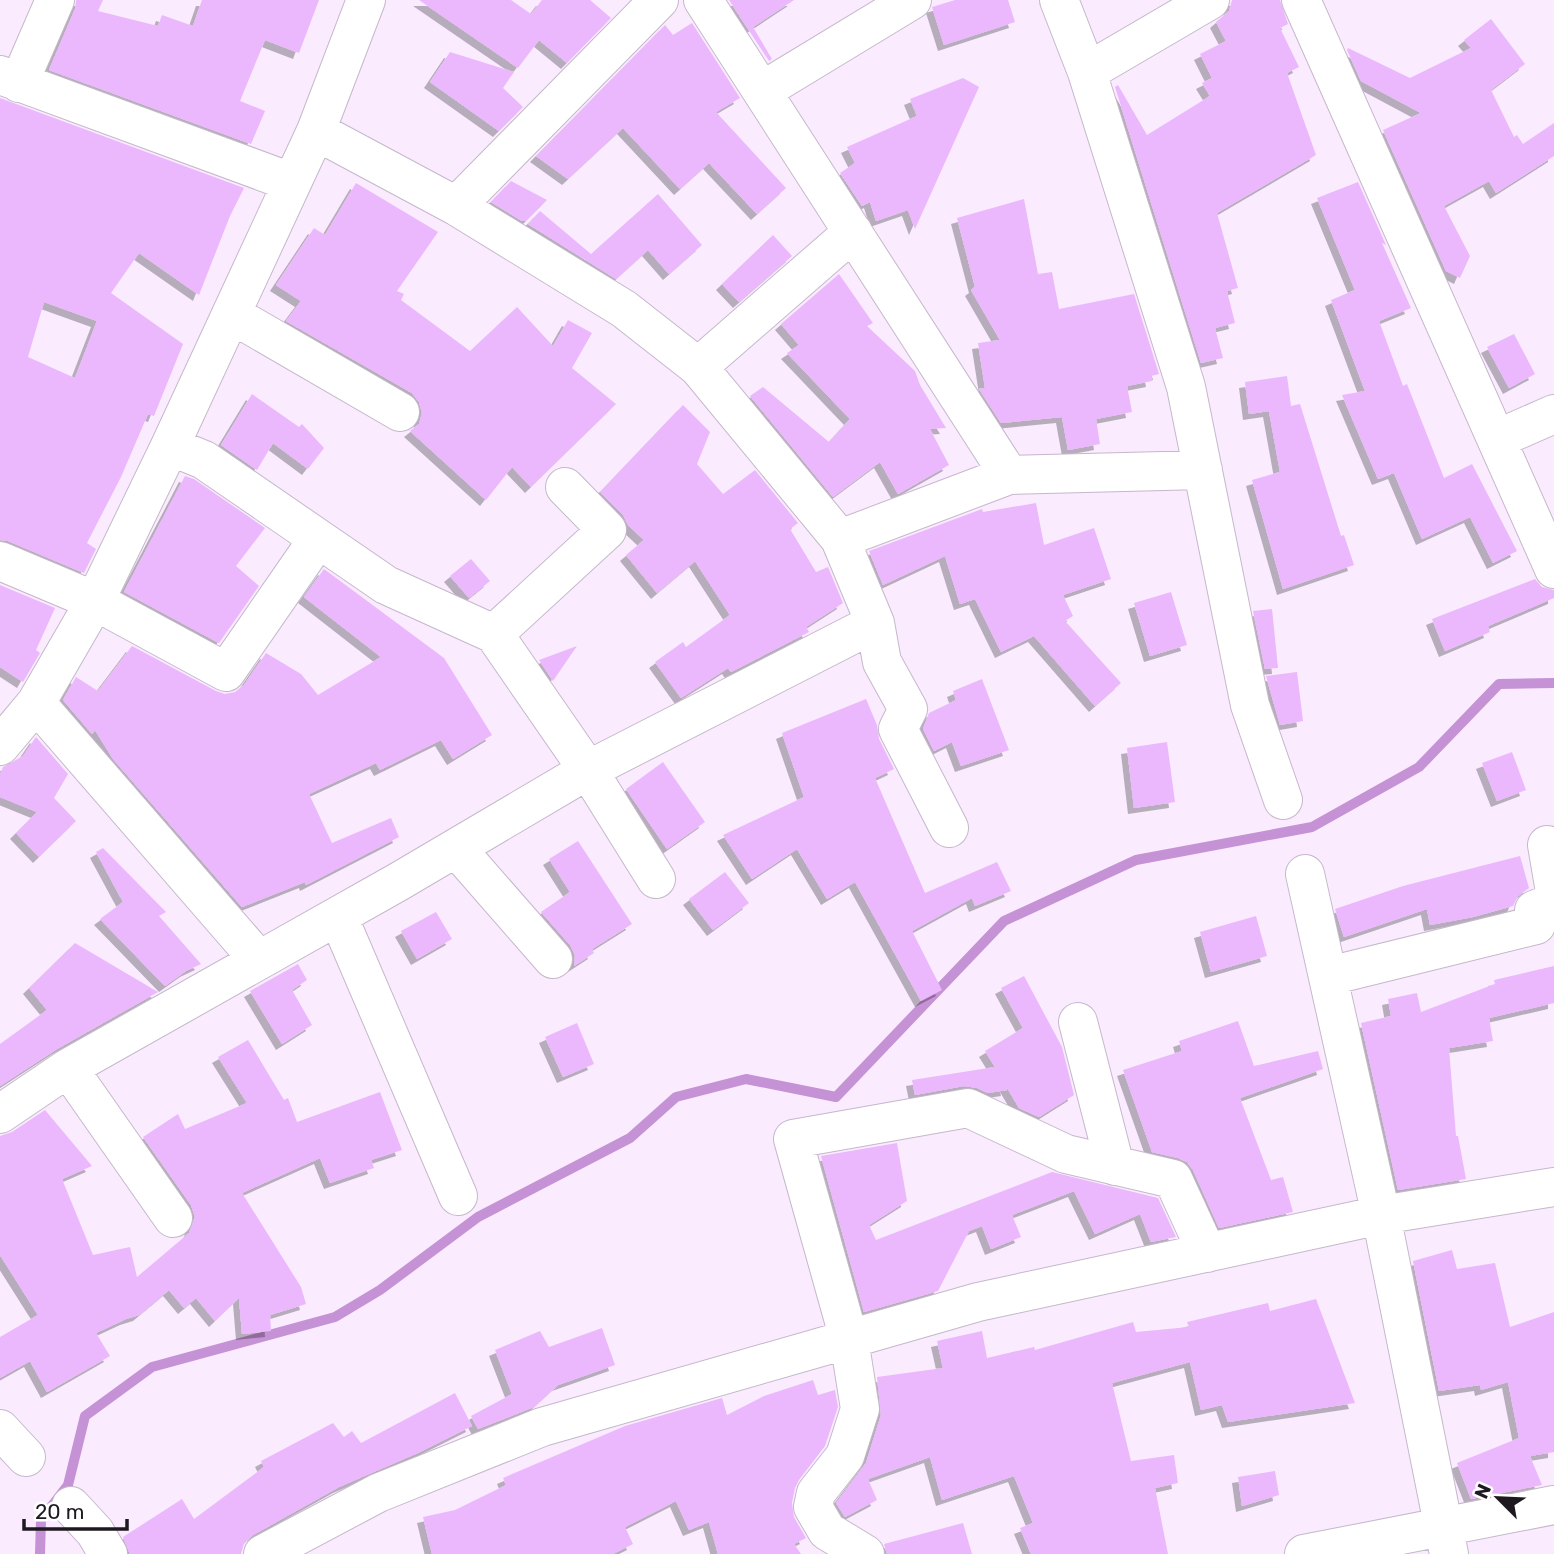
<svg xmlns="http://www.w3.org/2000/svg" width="1554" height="1554" viewBox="0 0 1554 1554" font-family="Rubik,sans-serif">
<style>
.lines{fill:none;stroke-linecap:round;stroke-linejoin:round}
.stream{stroke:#c592d5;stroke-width:10}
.building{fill:#ecb8fd;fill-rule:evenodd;filter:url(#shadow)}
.minor-casing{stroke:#c5b8ca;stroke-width:40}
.minor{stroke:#fff;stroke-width:38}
</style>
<defs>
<filter id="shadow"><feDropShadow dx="-6" dy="6" stdDeviation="0" flood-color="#0004"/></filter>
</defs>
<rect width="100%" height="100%" fill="#faebff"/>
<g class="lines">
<path class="stream" d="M40 1554 41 1520 68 1485 85 1416 152 1367 335 1317 380 1290 478 1217 630 1138 676 1097 746 1079 836 1097 1004 921 1136 860 1312 827 1419 767 1499 684 1554 683"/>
</g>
<path class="building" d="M76 0H103L98 11 158 26 162 15 193 26 202 0H319L299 53 265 40 240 101 265 111 251 144 49 70 75 9Z
M419 0H511L531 14 542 0H590L611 18 567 63 539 40 518 68Z
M729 0H794L753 27 772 59 769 61Z
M955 0H1008L1015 22 944 45 932 7Z
M1232 0H1280L1288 24 1280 28 1299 67 1287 73 1316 155 1217 213 1238 288 1227 291 1235 323 1215 328 1223 358 1201 363 1115 87 1118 85 1147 135 1210 96 1202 83 1212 78 1200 54 1226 41 1216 22 1229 11Z
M1491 19 1525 64 1491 90 1514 137 1517 135 1523 144 1554 123V156L1496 193 1489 181 1444 206 1470 256 1460 278 1446 271 1383 130 1421 113 1361 81 1347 50 1348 48 1410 78 1471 48 1464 40Z
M692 23 740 98 716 112 786 188 757 214 709 163 680 189 623 128 568 179 536 156 665 25 673 35Z
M450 52 514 72 503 88 523 107 499 131 430 82Z
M963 78 979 87 915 229 908 210 876 221 870 202 862 206 840 173 855 163 847 147 917 116 910 99Z
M0 98 244 188 230 216 199 295 139 253 111 293 183 344 154 416 148 414 121 477 87 543 96 549 84 573 8 541 0 540ZM44 302 97 321 75 378 28 357Z
M511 181 547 200 526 221H522L491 202Z
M1358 182 1386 245 1382 243 1411 308 1379 321 1403 386 1407 384 1444 478 1472 464 1517 551 1493 563 1470 517 1422 539 1394 473 1378 479 1342 395 1365 391 1331 300 1355 290 1317 198Z
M356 183 438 232 397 291 404 294 401 300 470 351 517 307 553 346 568 320 592 333 572 368 616 404 531 487 512 467 486 500 410 431 419 424 422 413 419 402 412 393 286 321 301 301 276 285 314 228 325 235Z
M658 194 702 245 669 274 648 250 616 279 528 224 540 211 591 254Z
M1024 199 1038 274 1052 272 1059 309 1134 294 1159 374 1151 376 1152 381 1127 386 1132 412 1096 419 1100 444 1068 450 1062 417 1001 423 979 389 985 388 978 343 1000 340 971 290 975 287 957 218Z
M773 235 792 256 739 302 722 284Z
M839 274 873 323 867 326 915 371 920 385 946 428 930 429 949 465 898 494 880 462 833 497 750 396 763 387 829 442 850 419 787 353 799 345 781 324Z
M1514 334 1535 374 1509 388 1487 347Z
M1287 376 1291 406 1300 404 1341 536 1344 535 1354 565 1283 589 1252 480 1280 472 1269 411 1249 414 1245 382Z
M252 394 299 427 302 424 324 448 308 469 273 443 257 470 221 445Z
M683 405 710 432 697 464 723 494 755 470 798 523 790 529 816 572 828 567 843 603 806 627 809 632 731 672 728 668 681 698 655 662 683 642 686 647 730 615 695 561 657 593 626 555 644 540 628 525 623 515 600 492Z
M185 476 194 479 265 528 236 566 259 586 219 643 124 592Z
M1036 503 1044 545 1094 528 1111 579 1063 595 1073 616 1065 621 1121 683 1095 706 1034 636 1001 652 975 599 960 604 945 556 883 585 869 551 982 509 983 512Z
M471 559 490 581 469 598 450 576Z
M324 569 444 658 492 735 453 759 441 740 380 770 376 763 309 794 332 843 391 818 399 837 306 885 305 882 242 907 113 759 95 730 92 734 63 700 76 677 98 691 132 646 216 691 225 694 235 692 244 685 266 653 301 674 318 695 381 657 304 597Z
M1535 579 1542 587 1554 590V598L1488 626 1490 632 1445 651 1432 619Z
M0 585 55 608 36 650 40 653 23 682 0 667Z
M1171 592 1187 645 1150 656 1134 603Z
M1272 609 1278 668 1265 669 1253 611Z
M577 646 553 681 539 660Z
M1297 672 1303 721 1280 725 1266 676Z
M982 679 1009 750 961 766 952 742 934 751 923 729 929 713 956 700 953 691Z
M866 699 877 725 879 739 894 769 875 778 925 893 997 862 1011 891 975 906 972 898 912 931 942 990 921 1001 855 882 827 899 797 849 752 879 723 835 804 797 782 733Z
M36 737 68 774 54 798 76 821 39 857 16 833 37 812 0 797V775L3 767 23 756Z
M1167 742 1175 802 1134 808 1127 748Z
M1512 752 1526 790 1497 801 1482 763Z
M663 762 705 822 667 849 626 789Z
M578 841 632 924 592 949 594 953 574 966 575 955 570 945 541 912 570 892 549 859Z
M103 848 166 912 159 916 201 964 186 971 165 986 100 919 123 902 96 852Z
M1520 856 1529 888 1518 896 1513 906 1473 917 1430 925 1427 909 1344 937 1335 909 1403 886Z
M725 872 749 903 713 930 689 899Z
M436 912 452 939 417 959 401 931Z
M1256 916 1267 956 1211 972 1200 932Z
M75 943 158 992 57 1049 0 1086V1044L47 1010 29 988Z
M298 964 307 980 292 990 312 1025 282 1044 250 991Z
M1554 966V1003L1489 1018 1493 1041 1449 1048 1456 1136H1458L1466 1179 1398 1190 1361 1023 1391 1016 1388 999 1417 993 1421 1012 1495 984 1494 980Z
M1024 976 1062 1047 1074 1095 1039 1117 1019 1108 1006 1086 1007 1090 988 1093 977 1088 964 1086 915 1095 912 1080 995 1067 985 1051 1023 1028 1001 988Z
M1238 1021 1254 1066 1318 1051 1323 1069 1240 1098 1271 1180 1283 1177 1293 1212 1219 1228 1193 1170 1187 1162 1178 1158 1152 1152 1123 1070 1182 1051 1179 1041Z
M577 1023 594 1064 563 1077 545 1037Z
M248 1040 284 1100 288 1098 297 1122 380 1092 402 1150 371 1160 374 1168 330 1183 320 1158 242 1193 301 1287 306 1304 270 1315 271 1331 242 1334 239 1298 215 1321 196 1298 184 1308 169 1290 139 1315 126 1319 96 1333 110 1356 47 1392 30 1361 0 1378V1337L38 1315 0 1255V1136L12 1132 45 1110 92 1166 62 1179 93 1255 130 1247 137 1277 189 1233 195 1217 191 1205 143 1137 178 1114 185 1129 247 1103 218 1057Z
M897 1143 907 1201 869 1225 876 1240 1052 1172 1158 1198 1176 1237 1151 1242 1140 1214 1095 1234 1074 1191 1012 1215 1021 1237 991 1249 982 1226 969 1231 938 1291 864 1312 821 1156Z
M1452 1250 1457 1269 1495 1263 1510 1327 1554 1312V1452L1530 1456 1542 1485 1471 1499 1457 1463 1519 1438 1508 1382 1481 1390 1480 1385 1439 1391 1413 1261Z
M1316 1299 1355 1403 1228 1422 1222 1405 1201 1410 1190 1362 1112 1383 1131 1461 1174 1455 1178 1483 1155 1488 1168 1554H1031L1020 1528 1033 1523 1014 1476 942 1500 930 1457 868 1479 877 1500 845 1517 836 1503 866 1463 881 1415 877 1377 943 1368 937 1341 982 1331 987 1358 1034 1347 1035 1350 1133 1322 1136 1332 1189 1327 1187 1322 1268 1303 1270 1311Z
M602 1328 615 1365 558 1385 534 1407 478 1429 471 1416 512 1394 495 1350 540 1331 549 1347Z
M813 1380 818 1395 835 1390 838 1407 825 1446 799 1480 795 1488 792 1503 794 1517 806 1538 794 1544 801 1554H718L709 1522 689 1530 676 1501 625 1527 633 1544 613 1554H432L423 1517 455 1510 506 1485 503 1478 625 1426 722 1398 727 1415 764 1396Z
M455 1393 472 1426 420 1452 339 1487 253 1535 244 1543 241 1554H130L123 1537 182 1499 194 1519 264 1467 261 1461 333 1423 344 1437 352 1431 361 1443Z
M1275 1471 1279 1495 1242 1506 1238 1477Z
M963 1523 972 1554H887L884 1544Z"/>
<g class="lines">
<defs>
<path id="minor" d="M703 0 1009 475
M1059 0 1087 72 1186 387 1250 705 1283 800
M1301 0 1554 569
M1087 72 1210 0
M0 75 291 182
M19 83 55 0
M762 91 912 0
M316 131 456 206 624 309 698 367 840 539 875 623 882 662 908 709 898 729 949 828
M456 206 659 0
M231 314 400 412
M698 367 853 232
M1497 439 1554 414
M170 446 204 460 386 585 494 634 588 770 656 879
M840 539 1009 475 1203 470
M0 561 95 601 226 672 318 539
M494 634 607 530 565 487
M36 703 258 959
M0 746 36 703 95 601 170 446 316 131 366 0
M1547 845 1554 886
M456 848 553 959
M1305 874 1381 1215 1449 1554
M338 916 458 1196
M1329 976 1536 925 1534 910 1554 902
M1078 1022 1115 1166
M68 1068 173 1218
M0 1114 68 1068 398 882 588 770 875 623
M0 1429 26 1457
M71 1506 95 1532 108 1554
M263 1554 378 1493 542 1427 849 1339 978 1302 1381 1215 1554 1187
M865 1554 827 1531 813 1507 816 1493 845 1456 860 1409 849 1339 793 1139 968 1108 1066 1154 1173 1179 1207 1253
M1304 1554 1554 1505"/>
</defs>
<use href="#minor" class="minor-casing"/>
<use href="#minor" class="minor"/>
</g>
<g transform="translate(1498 1498) rotate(294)" stroke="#ffffff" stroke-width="5" paint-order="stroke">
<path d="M0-5L12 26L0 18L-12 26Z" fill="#1e1920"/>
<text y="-10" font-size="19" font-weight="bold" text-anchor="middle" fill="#1e1920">N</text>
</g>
<path d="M24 1519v10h103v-10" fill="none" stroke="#1e1920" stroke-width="3.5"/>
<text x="35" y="1519" font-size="21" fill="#1e1920" stroke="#ffffff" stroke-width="5" paint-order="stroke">20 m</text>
</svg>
